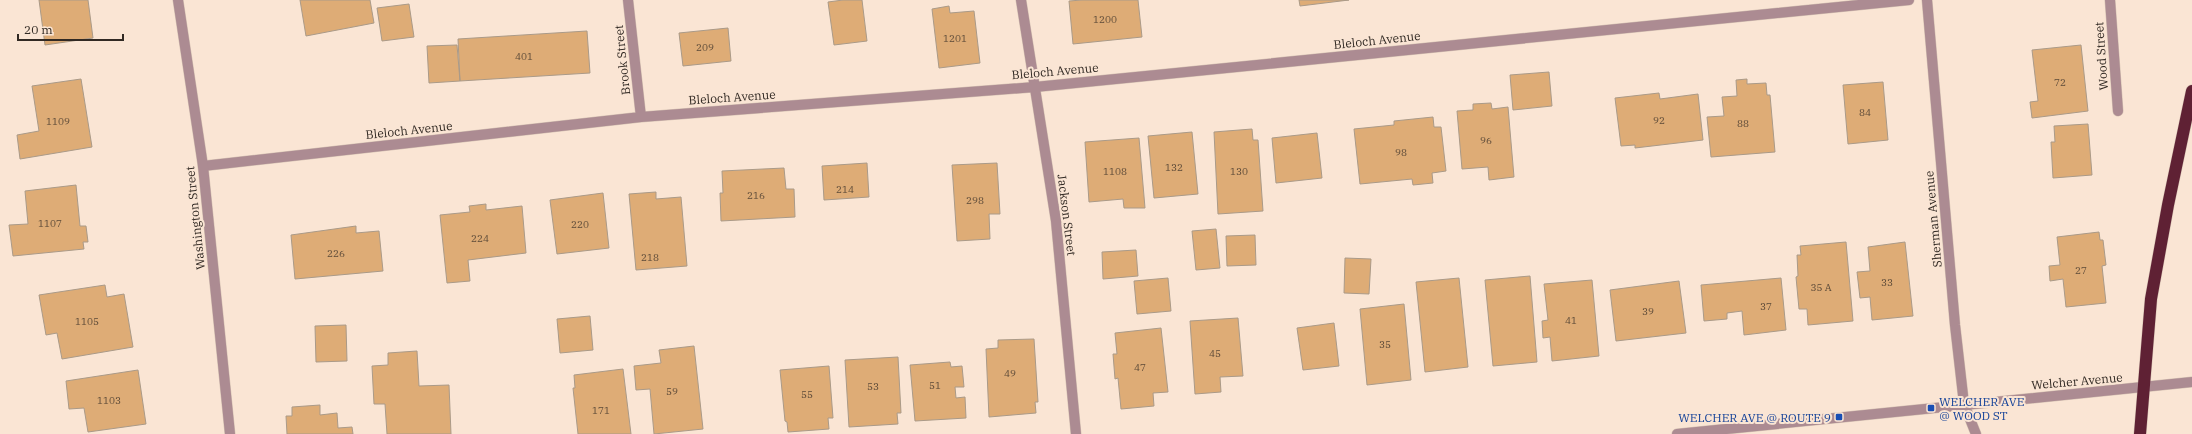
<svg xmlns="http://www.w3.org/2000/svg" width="2192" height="434" viewBox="0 0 2192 434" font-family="'IBM Plex Serif',serif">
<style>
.building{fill:#deac76;stroke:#aa9a88}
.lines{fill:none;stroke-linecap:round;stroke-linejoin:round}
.minor-casing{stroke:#d6c3b4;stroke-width:11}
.tertiary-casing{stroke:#d6c3b4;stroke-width:11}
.motorway-casing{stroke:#d6c3b4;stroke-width:13}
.minor{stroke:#ac8b92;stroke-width:10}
.tertiary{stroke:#ac8b92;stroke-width:10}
.motorway{stroke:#5f2134;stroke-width:12}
.transit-dot{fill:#1a4fb4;stroke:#fae5d4;stroke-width:1.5}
.labels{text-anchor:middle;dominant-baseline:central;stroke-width:4;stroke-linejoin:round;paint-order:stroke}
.number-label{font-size:10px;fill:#5c4a38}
.street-label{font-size:12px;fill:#312923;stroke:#fae5d4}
.transit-label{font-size:12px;fill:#164399;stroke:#fae5d4;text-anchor:start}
</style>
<rect width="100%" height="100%" fill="#fae5d4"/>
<path class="building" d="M39 0H88L93 38 45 45Z
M300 0H370L374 23 306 36Z
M843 0H862L867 41 834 45 828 2Z
M1082 0H1138L1142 37 1073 44 1069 1Z
M1299 0H1349L1300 6Z
M409 4 414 37 382 41 377 8Z
M949 6 950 13 974 11 980 63 939 68 932 9Z
M728 28 731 61 683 66 679 33Z
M587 31 590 73 460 81 458 39Z
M457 45 460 81 429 83 427 46Z
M2081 45 2088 111 2032 118 2030 102 2038 101 2032 50Z
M1549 72 1552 106 1513 110 1510 75Z
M81 79 92 147 20 159 17 135 39 131 32 86Z
M1747 79V84L1766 83 1767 95H1770L1775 152 1711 157 1707 117 1724 116 1722 97 1737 96 1736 80Z
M1883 82 1888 140 1848 144 1843 85Z
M1659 93 1660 99 1698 94 1703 140 1635 148V145L1621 146 1615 98Z
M1491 103 1492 109 1508 107 1514 177 1489 180 1488 167 1462 169 1457 111 1473 110V104Z
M1433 117 1434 127H1441L1446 171 1432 173 1433 183 1413 185 1412 179 1360 184 1354 129 1394 125V121Z
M2088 124 2092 175 2053 178 2051 142H2055L2054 126Z
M1252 129 1253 140H1258L1263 211 1218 214 1214 132Z
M1192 132 1198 194 1154 198 1148 136Z
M1317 133 1322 178 1276 183 1272 138Z
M1139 138 1145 208H1124L1123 199 1089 202 1085 142Z
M867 163 869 197 824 200 822 166Z
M997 163 1000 214H989L990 239 957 241 952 165Z
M784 168 786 189H794L795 217 721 221 720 193H723L722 171Z
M76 185 80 226H86L88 242H83L84 249 13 256 9 225 28 224 25 191Z
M656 192V199L681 197 687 266 636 270 629 194Z
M603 193 609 248 557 254 550 200Z
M486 204V210L522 206 526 253 468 260 470 281 447 283 440 215 470 212 469 206Z
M356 226V233L379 231 383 271 295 279 291 235Z
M1216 229 1220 268 1196 270 1192 231Z
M2099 232 2100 240H2103L2106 265 2102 266 2106 303 2066 307 2063 279 2050 281 2049 266 2060 265 2057 237Z
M1255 235 1256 265 1227 266 1226 236Z
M1846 242 1853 321 1808 325 1807 309H1799L1796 277 1798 276 1797 255H1801L1800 246Z
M1905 242 1913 316 1872 320 1870 297 1860 298 1857 272 1870 271 1868 247Z
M1136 250 1138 276 1103 279 1102 252Z
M1345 258 1371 259 1369 294 1344 293Z
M1530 276 1537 362 1493 366 1485 280Z
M1168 278 1171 311 1137 314 1134 281Z
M1459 278 1468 367 1425 372 1416 282Z
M1781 278 1786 330 1744 335 1742 311 1727 313V319L1704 321 1701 285Z
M1592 280 1599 356 1552 361 1550 337 1543 338 1542 321 1548 320 1544 284Z
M1679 281 1686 333 1616 341 1610 290Z
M105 285 107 297 124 294 133 347 62 359 57 333 46 335 39 295Z
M1404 304 1411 380 1367 385 1360 309Z
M590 316 593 350 560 353 557 319Z
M1238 318 1243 376 1220 377 1221 392 1195 394 1190 321Z
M1334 323 1339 366 1303 370 1297 328Z
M346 325 347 361 316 362 315 326Z
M1161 328 1168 392 1153 393 1154 406 1121 409 1118 378 1115 379 1113 354H1117L1115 333Z
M1034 339 1038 402H1035L1036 413 989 417 986 349 998 348V340Z
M694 346 703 429 654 434 650 389 636 390 634 366 661 363 659 350Z
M417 351 419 386 449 385 451 434H387L385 404H374L372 366 388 365V353Z
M898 357 901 413H897L898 424 849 427 845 360Z
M950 362 951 367 962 366 964 387H955L956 398 965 397 966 418 915 421 910 365Z
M829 366 833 418H828L829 429 788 432 787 422 785 421 780 370Z
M623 369 631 434H578L573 388H575L574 375Z
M138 370 146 424 88 432 84 408 69 409 66 381Z
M320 405V415L337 413 338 428 352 427 353 434H287L286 416H292V407Z"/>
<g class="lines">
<defs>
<path id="minor" d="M628 0 641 117
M1021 0 1056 221 1076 434
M1927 0 1955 325 1964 404 1976 434
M2110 0 2118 111
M203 166 641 117 1035 87 1909 0"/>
<path id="tertiary" d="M178 0 203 166 230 434
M1677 434 2192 382"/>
<path id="motorway" d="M2140 434 2151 299 2168 205 2192 91"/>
</defs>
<use href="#minor" class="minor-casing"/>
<use href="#tertiary" class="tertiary-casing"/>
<use href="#motorway" class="motorway-casing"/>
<use href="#minor" class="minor"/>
<use href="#tertiary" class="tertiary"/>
<use href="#motorway" class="motorway"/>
</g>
<g class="transit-dot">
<rect x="1927" y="404" width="8" height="8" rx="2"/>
<rect x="1835" y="413" width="8" height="8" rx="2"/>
</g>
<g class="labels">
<g class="number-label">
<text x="1105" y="19">1200</text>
<text x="955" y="38">1201</text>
<text x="705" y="47">209</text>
<text x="524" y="56">401</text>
<text x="2060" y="82">72</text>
<text x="1865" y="112">84</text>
<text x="1659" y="120">92</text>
<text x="58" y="121">1109</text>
<text x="1743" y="123">88</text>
<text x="1486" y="140">96</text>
<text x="1401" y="152">98</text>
<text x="1174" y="167">132</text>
<text x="1115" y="171">1108</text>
<text x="1239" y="171">130</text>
<text x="845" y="189">214</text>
<text x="756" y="195">216</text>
<text x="975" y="200">298</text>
<text x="50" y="223">1107</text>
<text x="580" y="224">220</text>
<text x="480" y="238">224</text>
<text x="336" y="253">226</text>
<text x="650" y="257">218</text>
<text x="2081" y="270">27</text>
<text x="1887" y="282">33</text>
<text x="1821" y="287">35 A</text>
<text x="1766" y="306">37</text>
<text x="1648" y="311">39</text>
<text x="1571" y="320">41</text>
<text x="87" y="321">1105</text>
<text x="1385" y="344">35</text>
<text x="1215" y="353">45</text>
<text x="1140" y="367">47</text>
<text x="1010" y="373">49</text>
<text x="935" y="385">51</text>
<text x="873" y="386">53</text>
<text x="672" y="391">59</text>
<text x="807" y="394">55</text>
<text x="109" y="400">1103</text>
<text x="601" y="410">171</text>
</g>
<g class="street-label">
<text transform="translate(1377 40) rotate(-6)">Bleloch Avenue</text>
<text transform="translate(2101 56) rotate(-94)">Wood Street</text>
<text transform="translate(622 60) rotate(-96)">Brook Street</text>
<text transform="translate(1055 71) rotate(-5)">Bleloch Avenue</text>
<text transform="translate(732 97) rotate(-4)">Bleloch Avenue</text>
<text transform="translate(409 130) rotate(-6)">Bleloch Avenue</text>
<text transform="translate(1067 215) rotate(83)">Jackson Street</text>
<text transform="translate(195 218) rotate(-96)">Washington Street</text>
<text transform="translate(1933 219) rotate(-95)">Sherman Avenue</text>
<text transform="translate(2077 381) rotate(-5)">Welcher Avenue</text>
</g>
<g class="transit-label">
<text x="1939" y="401">WELCHER AVE<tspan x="1939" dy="14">@ WOOD ST</tspan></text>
<text x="1831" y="417" text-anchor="end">WELCHER AVE @ ROUTE 9</text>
</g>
</g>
<path d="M18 34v6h105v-6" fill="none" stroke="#312923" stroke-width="2"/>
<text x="24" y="34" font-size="12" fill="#312923" stroke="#fae5d4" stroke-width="3" paint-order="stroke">20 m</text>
</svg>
